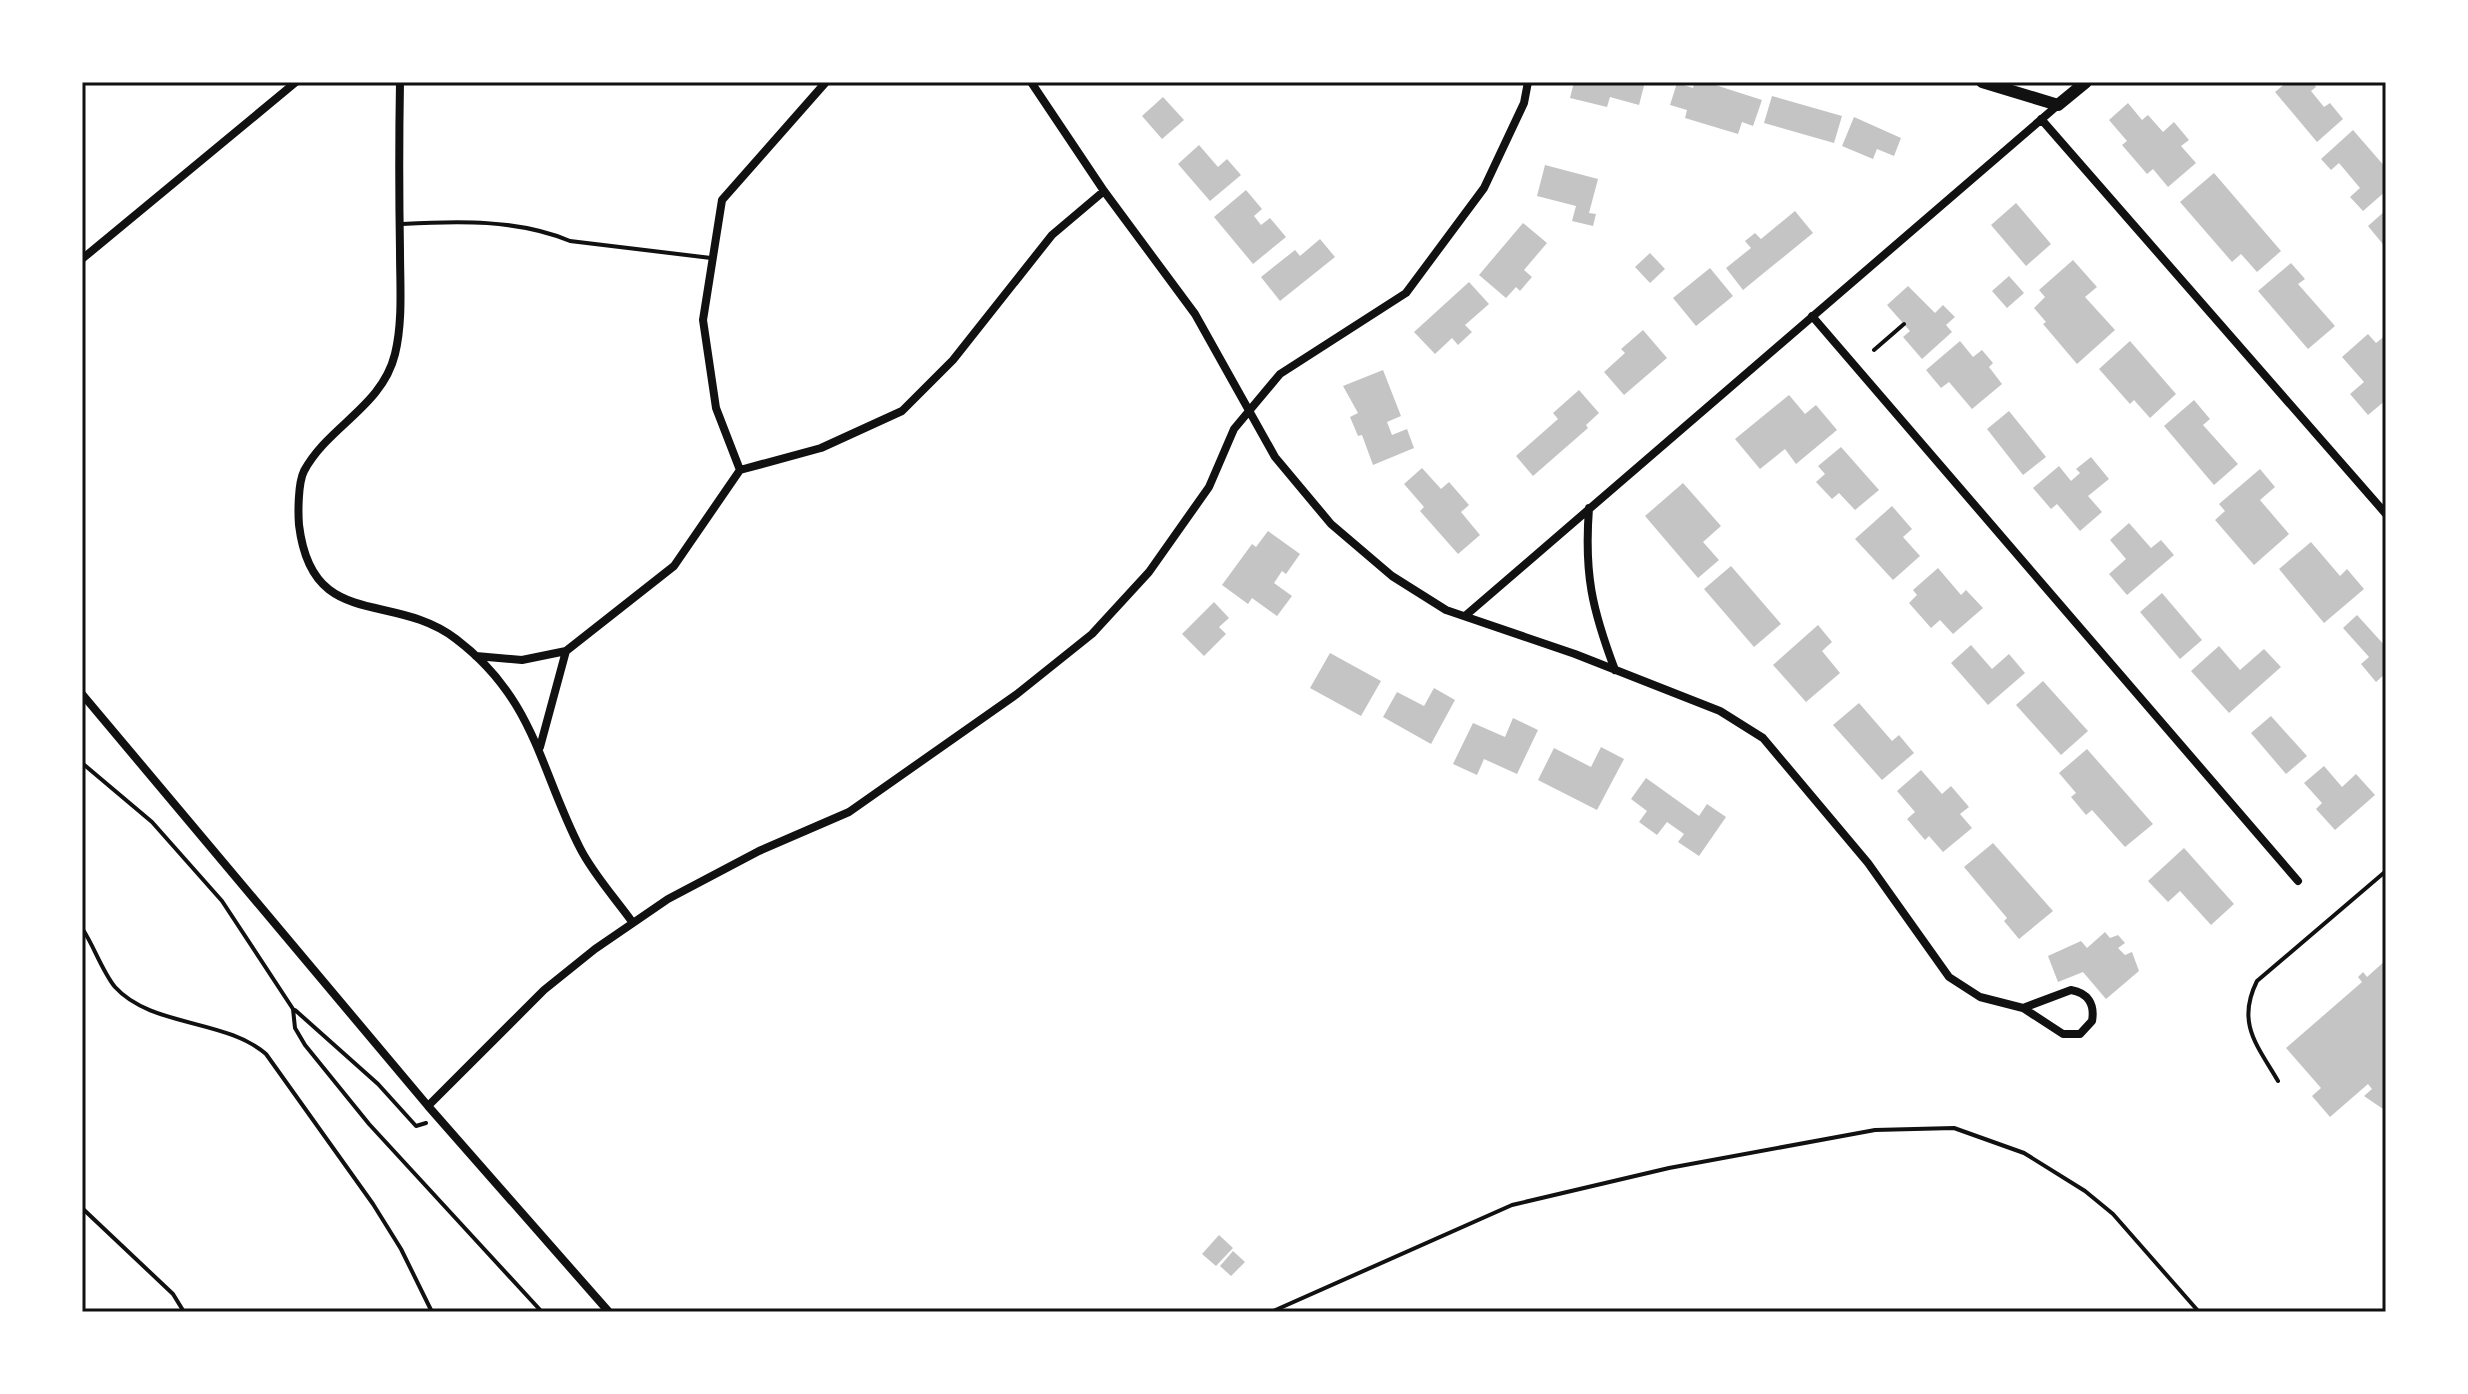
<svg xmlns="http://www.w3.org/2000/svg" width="2468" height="1394" viewBox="0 0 2468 1394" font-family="Barlow,sans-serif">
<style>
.building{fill:#c4c4c4}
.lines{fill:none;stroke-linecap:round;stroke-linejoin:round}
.path{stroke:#111;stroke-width:4}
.service{stroke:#111;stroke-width:4}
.minor{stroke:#111;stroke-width:8}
.secondary{stroke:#111;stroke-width:12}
.neatline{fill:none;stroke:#111;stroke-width:3}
</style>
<rect width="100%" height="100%" fill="#fff"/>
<path class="building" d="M1574 82H1645L1639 105 1610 97 1607 107 1570 98Z
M1695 82H1706L1762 100 1753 126 1742 122 1738 134 1685 118 1687 110 1670 105 1677 83 1693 88Z
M2287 82H2312L2316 87 2311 91 2324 107 2330 103 2343 119 2317 142 2275 92Z
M1772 96 1842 116 1834 143 1764 123Z
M1163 97 1184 120 1162 139 1142 116Z
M2128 103 2142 120 2148 115 2163 132 2174 122 2189 140 2181 146 2196 163 2168 187 2153 169 2147 174 2122 145 2127 141 2109 120Z
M1854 117 1901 138 1894 156 1877 149 1873 159 1842 146Z
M2353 130 2386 168V191L2363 211 2350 197 2360 188 2339 163 2331 170 2321 159Z
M1199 145 1218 167 1227 159 1241 175 1210 201 1178 164Z
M1545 165 1598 179 1589 213 1596 214 1593 226 1572 221 1576 206 1537 196Z
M2214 173 2281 251 2257 272 2241 254 2232 262 2180 202Z
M1246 190 1262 209 1254 216 1261 225 1270 218 1286 237 1253 264 1214 217Z
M2016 203 2051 244 2026 266 1991 225Z
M2386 210V248L2368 226Z
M1795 211 1813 233 1743 290 1726 268 1751 248 1745 241 1755 233 1761 239Z
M1523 223 1547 243 1524 270 1532 277 1520 291 1516 287 1506 298 1479 275Z
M1320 239 1335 257 1280 301 1261 277 1295 250 1300 256Z
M1650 253 1665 269 1650 283 1635 267Z
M2073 260 2097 287 2085 297 2115 330 2077 364 2043 324 2046 322 2034 308 2045 297 2039 290Z
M2291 263 2305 279 2298 284 2335 326 2308 349 2258 291Z
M1710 268 1733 296 1696 326 1673 298Z
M2009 276 2024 293 2007 308 1992 291Z
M1469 282 1489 304 1465 325 1472 332 1458 345 1452 338 1435 354 1414 332Z
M1908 286 1935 313 1943 305 1955 317 1946 325 1952 332 1922 359 1903 337 1910 331 1887 305Z
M1643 330 1667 358 1624 395 1604 372 1625 353 1621 349Z
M2368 334 2376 343 2386 335V400L2368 415 2350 394 2364 382 2342 357Z
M1960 341 1973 357 1982 350 1993 363 1989 367 2002 384 1972 409 1949 382 1941 388 1926 370Z
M2130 341 2176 394 2150 418 2134 400 2130 404 2099 369Z
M1383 370 1401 416 1387 422 1392 435 1407 429 1414 448 1373 465 1362 435 1358 436 1350 417 1358 413 1343 386Z
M1579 390 1599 413 1586 425 1588 428 1533 476 1516 456 1558 419 1553 413Z
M1789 395 1805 414 1816 405 1837 430 1796 464 1785 449 1760 469 1735 439Z
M2194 400 2210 419 2203 425 2238 464 2214 485 2164 426Z
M2009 411 2046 457 2023 475 1987 429Z
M1841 447 1879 490 1855 510 1839 493 1832 499 1816 482 1825 474 1818 466Z
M2091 457 2109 479 2088 496 2102 512 2080 531 2057 504 2051 509 2033 488 2059 466 2071 481 2080 473 2076 469Z
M1422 468 1441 489 1449 482 1469 505 1461 512 1480 535 1458 554 1420 511 1424 507 1404 484Z
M2260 469 2275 487 2260 500 2289 534 2254 565 2215 520 2225 511 2219 504Z
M1683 483 1721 526 1703 542 1719 560 1698 578 1645 516Z
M1892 506 1912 529 1903 537 1920 556 1893 580 1855 539Z
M2129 523 2151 548 2161 540 2174 555 2127 595 2109 574 2126 559 2110 540Z
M1268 531 1300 554 1286 574 1282 571 1274 583 1292 596 1277 616 1252 598 1248 604 1222 585 1252 544 1256 547Z
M2311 542 2340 576 2347 569 2364 589 2324 623 2279 569Z
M1731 566 1781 624 1754 647 1704 589Z
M1938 568 1961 595 1966 590 1983 608 1953 634 1940 620 1931 628 1909 603 1917 595 1913 590Z
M2162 593 2202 640 2180 659 2140 612Z
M1214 602 1229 618 1219 627 1226 634 1204 656 1182 634Z
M2357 615 2386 647V673L2376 682 2361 664 2369 657 2343 628Z
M1818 625 1832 642 1822 651 1840 673 1806 702 1773 665Z
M1971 645 1992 669 2009 654 2025 673 1988 705 1951 663Z
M2219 646 2240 670 2264 649 2281 667 2229 713 2191 671Z
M1330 653 1381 681 1361 716 1310 688Z
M2043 681 2088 731 2061 755 2016 705Z
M1434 688 1455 700 1431 744 1383 717 1397 692 1424 706Z
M1859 703 1892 741 1899 735 1914 753 1882 780 1833 725Z
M2271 716 2307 756 2286 774 2251 733Z
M1513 718 1538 730 1517 774 1484 759 1477 775 1453 764 1473 723 1505 737Z
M1601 747 1624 759 1597 810 1538 780 1554 748 1591 767Z
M2087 749 2153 824 2125 847 2092 810 2086 815 2071 797 2076 793 2059 773Z
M2324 766 2342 787 2356 774 2375 795 2335 830 2316 809 2322 803 2304 783Z
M1921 770 1942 794 1951 786 1969 807 1960 814 1972 828 1943 852 1929 836 1925 840 1907 819 1915 812 1897 791Z
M1646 778 1699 816 1707 804 1726 817 1699 856 1678 842 1684 834 1667 822 1657 835 1639 822 1647 811 1631 799Z
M1993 843 2053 911 2019 939 2004 921 2007 918 1964 867Z
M2184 848 2234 904 2211 925 2180 891 2168 902 2148 881Z
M2105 932 2110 938 2118 935 2125 943 2118 948 2125 955 2132 952 2139 971 2106 999 2083 972 2058 982 2048 956 2081 941 2087 948Z
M2386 960V1111L2364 1096 2372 1089 2368 1084 2330 1117 2312 1096 2321 1088 2286 1048 2362 982 2358 977 2363 972 2367 977Z
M1219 1235 1233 1248 1216 1266 1202 1254Z
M1233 1251 1245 1262 1231 1276 1220 1266Z"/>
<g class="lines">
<path class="path" d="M1874 350 1904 324
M82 763 152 822 222 901 293 1009 295 1028 305 1045 369 1124 542 1312
M82 928C94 946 102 971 115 987 151 1027 226 1019 266 1054L373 1204 401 1249 432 1312
M295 1010 378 1084 416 1126 426 1123
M82 1208 173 1294 184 1312
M1271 1312 1512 1205 1669 1168 1875 1130 1954 1128 2024 1153 2085 1191 2113 1214 2199 1312"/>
<path class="service" d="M402 224C457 221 518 219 570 241L711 258
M2278 1081C2257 1045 2236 1023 2257 981L2386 871"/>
<path class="minor" d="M400 82C399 138 399 195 400 251 400 285 403 321 395 354 382 407 328 426 304 471 298 483 298 512 299 525 312 632 392 590 456 639 535 699 539 768 580 848 593 874 616 899 633 923
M1031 82 1104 191 1195 314 1275 457 1331 524 1392 576 1446 610 1575 654 1720 711 1763 738 1868 863 1949 977 1980 997 2023 1008
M2041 119 2386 514
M82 259 296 82
M1812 316 2298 881
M740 470 716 408 703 320 722 200 826 82
M1589 508C1584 574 1592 609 1615 670
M1465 616 2058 105
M476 656 522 660 566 651
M82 694 428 1106 609 1312
M540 747 566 651 674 566 740 470 821 448 902 411 953 360 1052 235 1104 191
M2071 990C2088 993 2095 1004 2092 1021L2080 1034H2063L2023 1008Z
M428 1106 544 990 595 949 668 899 759 851 849 812 1017 694 1092 634 1149 572 1209 487 1234 429 1280 374 1406 293 1484 188 1524 103 1528 82"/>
<path class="secondary" d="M1982 82 2058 105 2086 82"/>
</g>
<rect width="2468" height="1394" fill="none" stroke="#ffffff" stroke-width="168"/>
<rect x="84" y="84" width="2300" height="1226" class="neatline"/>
</svg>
